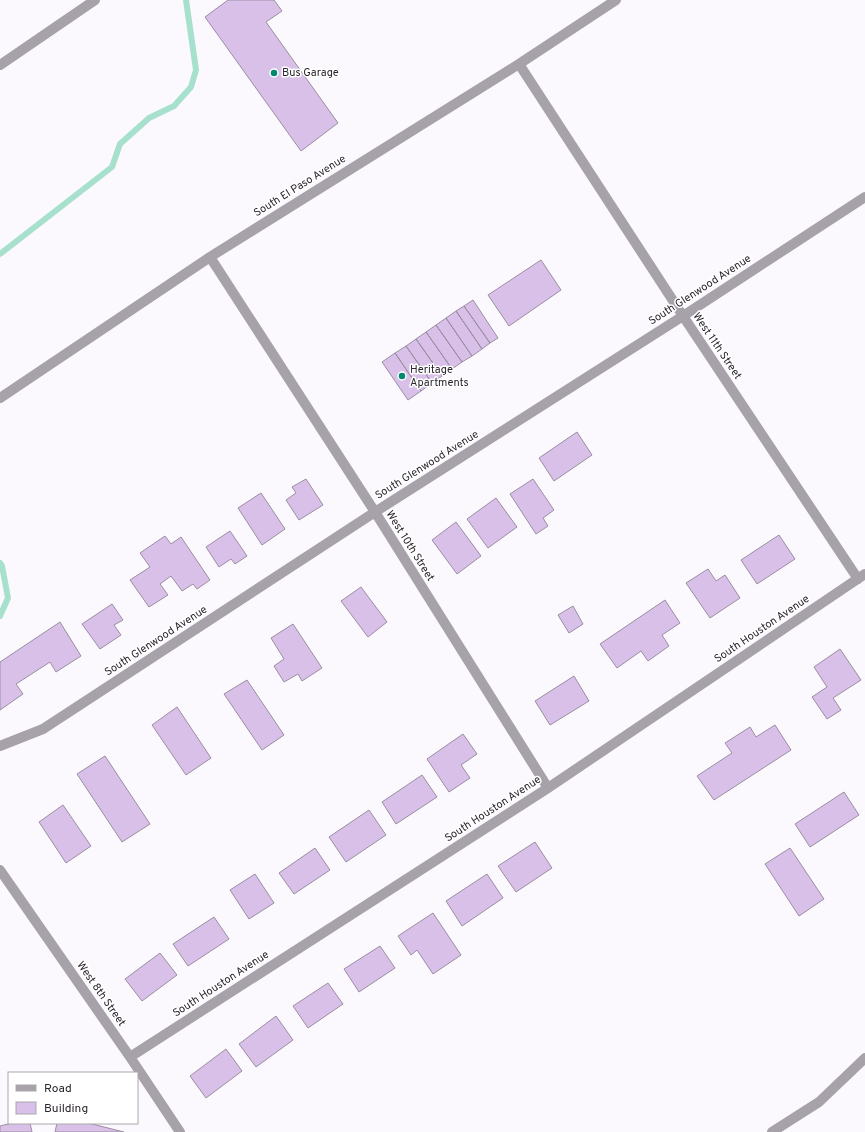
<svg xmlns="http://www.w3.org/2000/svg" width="865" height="1132" viewBox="0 0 865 1132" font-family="Overpass,sans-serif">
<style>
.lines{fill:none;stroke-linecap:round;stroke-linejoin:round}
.stream{stroke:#a8e0ce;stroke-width:6}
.building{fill:#d9c0e9;stroke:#9a8ea2}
.minor{stroke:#a7a1aa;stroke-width:10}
.poi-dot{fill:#00896e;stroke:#fff;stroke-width:1.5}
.labels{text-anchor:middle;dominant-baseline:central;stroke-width:3;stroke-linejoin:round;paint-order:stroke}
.poi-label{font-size:11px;fill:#2b262e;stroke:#fff;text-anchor:start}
.street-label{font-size:11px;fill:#2b262e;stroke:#fff}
</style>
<rect width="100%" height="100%" fill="#fbf9fd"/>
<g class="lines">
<path class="stream" d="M0 254 112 167 120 144 149 118 174 106 191 87 196 70 186 0
M0 563 2 566 8 598 0 616"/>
</g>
<path class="building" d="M228 0H274L282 11 266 22 338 123 301 151 205 17Z
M541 260 561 290 509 326 488 295Z
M473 300 498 338 490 343 464 306Z
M464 306 490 343 482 349 456 311Z
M456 311 482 349 472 356 446 318Z
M446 318 472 356 462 362 436 325Z
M436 325 462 362 452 369 426 332Z
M426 332 452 369 442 376 416 339Z
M416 339 442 376 432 383 406 346Z
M406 346 432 383 421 391 395 353Z
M395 353 421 391 408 400 382 362Z
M577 432 592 455 554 481 539 458Z
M306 479 323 505 299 520 286 500 296 493 292 487Z
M533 479 554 510 543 518 548 526 536 534 510 494Z
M261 493 285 529 262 545 238 508Z
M496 498 517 527 488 548 467 519Z
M456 522 481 556 457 574 432 540Z
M230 531 247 556 235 564 231 559 219 567 206 547Z
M779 535 795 559 757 584 741 560Z
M165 536 171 544 181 537 210 580 197 589 193 584 182 591 171 576 160 584 168 595 149 607 130 580 150 567 140 553Z
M708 569 716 581 725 575 740 598 710 618 686 583Z
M361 587 387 622 368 637 341 601Z
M665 600 680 623 662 635 669 646 648 661 641 651 617 668 600 644Z
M112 604 123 620 114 625 121 635 100 649 82 624Z
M573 606 583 624 569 633 558 615Z
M60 622 81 656 56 672 50 662 16 684 23 694 0 710V662Z
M293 624 322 668 302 681 298 674 284 682 274 666 284 659 271 638Z
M840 649 861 680 833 698 841 710 827 719 812 697 827 687 814 667Z
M574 676 589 701 550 725 535 701Z
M247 680 284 735 262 750 224 694Z
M177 707 211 758 186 775 152 725Z
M775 725 791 750 714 800 697 776 732 753 725 743 750 727 756 737Z
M463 734 477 754 461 765 470 778 449 792 427 759Z
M105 756 150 824 122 842 77 774Z
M422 775 437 797 396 824 382 802Z
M844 792 859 815 810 847 795 824Z
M63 805 91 846 66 863 39 822Z
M369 810 386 835 346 862 329 837Z
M535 842 552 868 516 892 498 866Z
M315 848 330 870 294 894 279 873Z
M790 848 824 899 799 916 765 864Z
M255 874 274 903 249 919 230 890Z
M487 874 503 898 462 926 446 901Z
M433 913 461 955 433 974 417 950 411 955 398 936Z
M214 917 229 939 188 966 173 944Z
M380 946 395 968 359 992 344 969Z
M160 953 177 975 142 1001 125 979Z
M328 983 343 1004 308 1028 293 1006Z
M276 1016 293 1040 256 1067 239 1044Z
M226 1049 242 1071 206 1098 190 1076Z
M12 1123H30L32 1132H0V1126Z
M57 1123H88L124 1132H55Z"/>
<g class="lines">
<path class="minor" d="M519 64 683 316 858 579
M0 65 95 0
M210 257 375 512 548 788
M0 398 210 257 519 64 616 0
M0 746 43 729 375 512 683 316 865 197
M0 870 130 1057 180 1132
M130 1057 548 788 865 574
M772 1132 819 1102 865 1058"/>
</g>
<g class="poi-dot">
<circle cx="274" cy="73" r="4"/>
<circle cx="402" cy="376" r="4"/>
</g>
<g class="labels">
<g class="poi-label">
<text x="282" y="73">Bus Garage</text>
<text x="410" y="370">Heritage<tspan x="410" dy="13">Apartments</tspan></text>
</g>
<g class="street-label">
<text transform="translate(300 186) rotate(-32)">South El Paso Avenue</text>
<text transform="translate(700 290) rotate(-33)">South Glenwood Avenue</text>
<text transform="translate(717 346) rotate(56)">West 11th Street</text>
<text transform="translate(427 465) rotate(-32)">South Glenwood Avenue</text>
<text transform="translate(410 546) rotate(58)">West 10th Street</text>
<text transform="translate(762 629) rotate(-34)">South Houston Avenue</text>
<text transform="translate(156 641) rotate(-33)">South Glenwood Avenue</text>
<text transform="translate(493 809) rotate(-33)">South Houston Avenue</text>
<text transform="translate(221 984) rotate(-33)">South Houston Avenue</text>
<text transform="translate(101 994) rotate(55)">West 8th Street</text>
</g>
</g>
<rect x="8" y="1072" width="130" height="52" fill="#ffffff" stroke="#aaa8ab"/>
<rect x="16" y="1085" width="20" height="6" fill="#a7a1aa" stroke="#aaa8ab"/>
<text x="44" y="1092" font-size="12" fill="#2b262e">Road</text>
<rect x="16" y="1102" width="20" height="12" fill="#d9c0e9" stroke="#aaa8ab"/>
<text x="44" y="1112" font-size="12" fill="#2b262e">Building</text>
</svg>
